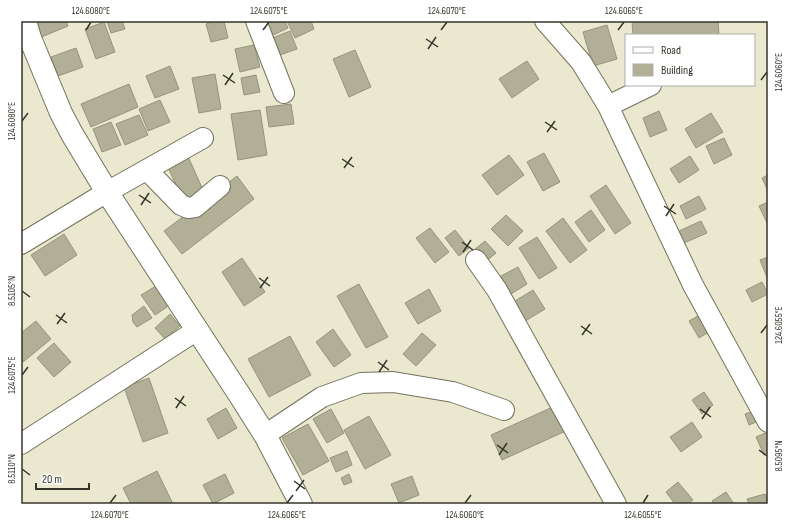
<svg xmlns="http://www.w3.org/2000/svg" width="789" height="525" viewBox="0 0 789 525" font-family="'Sofia Sans Condensed',sans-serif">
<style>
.building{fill:#b1b097;stroke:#95947c}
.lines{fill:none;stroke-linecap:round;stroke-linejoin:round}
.street-casing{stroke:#73725b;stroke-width:22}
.secondary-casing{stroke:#73725b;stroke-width:24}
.street{stroke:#fff;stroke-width:20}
.secondary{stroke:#fff;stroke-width:22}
.ticks{fill:none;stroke:#36352b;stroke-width:1.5}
.neatline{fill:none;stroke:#36352b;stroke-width:1.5}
.ticks-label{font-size:10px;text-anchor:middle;fill:#36352b}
</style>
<rect width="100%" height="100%" fill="#eae9cf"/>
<path class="building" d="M33 21H66L68 26 39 38Z
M107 21H122L125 29 111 33Z
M216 21H224L228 38 211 42 206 24Z
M262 21H285L288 28 269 37Z
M287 21H311L314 29 295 38Z
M632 21H718L719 35H633Z
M104 22 115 52 96 59 85 29Z
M607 25 617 59 593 66 583 32Z
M290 31 297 49 277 56 270 39Z
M254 45 260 67 240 72 235 49Z
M76 48 83 67 58 76 51 57Z
M355 50 371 87 349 97 333 59Z
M527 61 539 79 512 98 499 79Z
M170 66 179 89 155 98 146 76Z
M215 74 221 109 199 113 192 78Z
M256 75 260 92 244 95 241 78Z
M129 84 138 107 91 127 81 104Z
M160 100 170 122 148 131 139 109Z
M291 104 294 124 269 127 266 107Z
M260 110 267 155 238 160 231 114Z
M659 111 667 130 650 137 643 118Z
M711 113 723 132 696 148 685 129Z
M139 115 148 135 125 145 116 124Z
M111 122 121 145 102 152 93 129Z
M724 138 732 155 714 164 706 146Z
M186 152 204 192 184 202 165 161Z
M544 153 560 182 543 191 527 162Z
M509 155 524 175 497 195 482 175Z
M690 156 699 170 679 183 670 169Z
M768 175V191L762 178Z
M237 176 254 199 182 254 164 231Z
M606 185 631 223 615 234 590 196Z
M699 196 706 209 686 219 680 206Z
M768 202V225L759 206Z
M591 210 605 230 589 242 575 222Z
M506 215 523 231 508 246 491 229Z
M563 218 587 250 570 263 546 231Z
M701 221 707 233 684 243 679 231Z
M430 228 449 252 435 263 416 238Z
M455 230 469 248 459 256 445 238Z
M64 234 77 255 45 276 31 255Z
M537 237 557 268 539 279 519 248Z
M485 241 496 253 484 263 474 250Z
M768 257V280L760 260Z
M242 258 265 292 244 306 222 272Z
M518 267 527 284 511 294 501 276Z
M762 282 768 294 752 302 746 290Z
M359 284 388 337 366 348 337 296Z
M156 286 168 300 167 307 155 315 141 295Z
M429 289 441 311 418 324 405 303Z
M533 290 545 309 522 323 510 304Z
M144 306 152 318 137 327 133 322 132 315Z
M705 312 714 329 699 338 689 321Z
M170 314 180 326 165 339 155 328Z
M36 321 51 339 23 362 21 359V333Z
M333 329 351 355 334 367 316 342Z
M422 333 436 345 416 366 403 354Z
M290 336 311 375 269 397 248 359Z
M54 343 71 362 54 377 37 358Z
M149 378 168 433 143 442 124 387Z
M704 392 713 405 702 414 692 400Z
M557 405 568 430 502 460 491 435Z
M226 408 237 428 218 439 207 419Z
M331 409 344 433 327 443 313 419Z
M757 410 761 420 749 425 745 414Z
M369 416 391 455 365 469 344 430Z
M692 422 702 437 681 452 670 437Z
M308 424 329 461 303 475 282 438Z
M768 432V453L764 455 756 437Z
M347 451 352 465 336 472 330 458Z
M157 471 173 504H131L123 488Z
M225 474 234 493 213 504 203 485Z
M349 474 352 482 344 485 341 478Z
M412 476 419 495 399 503 391 484Z
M678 482 693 500 687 504H675L666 492Z
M726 492 734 504H714L712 501Z
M765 494 768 504H749L747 499Z"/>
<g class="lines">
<defs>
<path id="street" d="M256 21 284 93
M545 21 581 62 608 106 693 285 768 422
M608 106 651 85
M147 170 181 205 188 208 195 207 220 186
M21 244 107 192 203 138
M476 260 497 290 616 504
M265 435 322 397 361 383 393 382 453 392 504 410
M21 444 197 330"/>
<path id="secondary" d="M25 21 30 38 61 113 72 134 107 192 239 394 265 435 301 504"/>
</defs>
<use href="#street" class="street-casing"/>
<use href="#secondary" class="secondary-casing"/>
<use href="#street" class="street"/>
<use href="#secondary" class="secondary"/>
</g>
<path class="ticks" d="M86 30 91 22M263 30 269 22M441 30 447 22M618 30 624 22M426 39 438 47M428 49 436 37M223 75 235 83M761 80 767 72M225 85 233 73M22 121 28 113M545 122 557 130M547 132 555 121M342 159 354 167M344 168 352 157M139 195 151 203M141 205 149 193M664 206 676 214M666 216 674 204M462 242 473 250M463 252 471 240M259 278 270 286M260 288 268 277M22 291 30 297M56 315 67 323M57 324 65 313M581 326 592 334M761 333 767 325M582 335 590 324M378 362 389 370M379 372 387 360M22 375 28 367M175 398 186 406M176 408 184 396M700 409 711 417M702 419 710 407M497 445 508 453M759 450 767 456M499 455 507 443M22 469 30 475M294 481 305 489M296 491 304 480M110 503 116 495M287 503 293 495M465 503 471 495M643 503 648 495"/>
<rect width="789" height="525" fill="none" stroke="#ffffff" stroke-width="44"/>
<rect x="625" y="34" width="130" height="52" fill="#ffffff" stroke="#afaeaa"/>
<rect x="633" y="47" width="20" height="6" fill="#ffffff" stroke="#afaeaa"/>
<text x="661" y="54" font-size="12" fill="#36352b">Road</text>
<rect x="633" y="64" width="20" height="12" fill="#b1b097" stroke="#afaeaa"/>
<text x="661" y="74" font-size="12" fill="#36352b">Building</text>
<path d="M36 483v6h53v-6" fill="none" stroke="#36352b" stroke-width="2"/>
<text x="42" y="483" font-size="12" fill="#36352b" stroke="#ffffff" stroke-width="3" paint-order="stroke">20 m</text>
<rect x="22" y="22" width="745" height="481" class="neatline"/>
<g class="ticks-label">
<text x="91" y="14">124.6080°E</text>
<text x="269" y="14">124.6075°E</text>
<text x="447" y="14">124.6070°E</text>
<text x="624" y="14">124.6065°E</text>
<text transform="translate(778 72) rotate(-90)" y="4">124.6060°E</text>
<text transform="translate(11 121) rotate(-90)" y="4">124.6080°E</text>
<text transform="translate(11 291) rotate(-90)" y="4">8.5105°N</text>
<text transform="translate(778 325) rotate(-90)" y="4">124.6055°E</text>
<text transform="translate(11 375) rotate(-90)" y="4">124.6075°E</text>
<text transform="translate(778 456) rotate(-90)" y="4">8.5095°N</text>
<text transform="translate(11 469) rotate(-90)" y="4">8.5110°N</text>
<text x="110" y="518">124.6070°E</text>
<text x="287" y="518">124.6065°E</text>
<text x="465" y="518">124.6060°E</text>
<text x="643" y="518">124.6055°E</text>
</g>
</svg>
